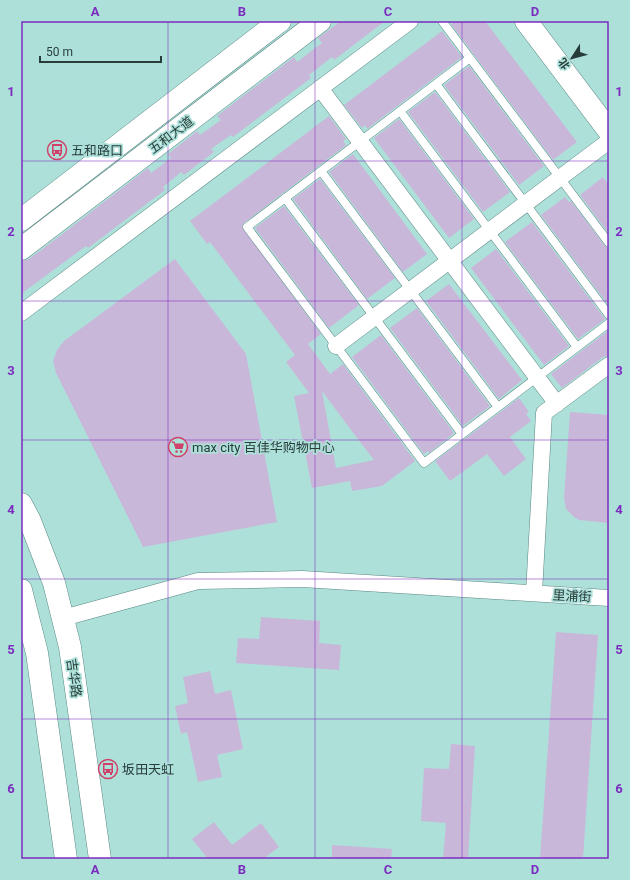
<svg xmlns="http://www.w3.org/2000/svg" width="630" height="880" viewBox="0 0 630 880" font-family="Roboto,'Noto Sans SC',sans-serif">
<style>
.building{fill:#c9b7da;fill-rule:evenodd}
.lines{fill:none;stroke-linecap:round;stroke-linejoin:round}
.lane-casing{stroke:#588782;stroke-width:9}
.street-casing{stroke:#588782;stroke-width:17}
.secondary-casing{stroke:#588782;stroke-width:23}
.primary-casing{stroke:#588782;stroke-width:23}
.lane{stroke:#fff;stroke-width:8}
.street{stroke:#fff;stroke-width:16}
.secondary{stroke:#fff;stroke-width:22}
.primary{stroke:#fff;stroke-width:22}
.grid{fill:none;stroke:#7b2cbf;stroke-width:1;stroke-opacity:0.55}
.labels{text-anchor:middle;dominant-baseline:central;stroke-width:3.5;stroke-linejoin:round;paint-order:stroke}
.street-label{font-size:13px;fill:#283d3a;stroke:#aee0da}
.poi-label{font-size:13px;fill:#283d3a;stroke:#aee0da;text-anchor:start}
.neatline{fill:none;stroke:#7b2cbf;stroke-width:1.5}
.grid-label{font-size:13px;text-anchor:middle;font-weight:bold;fill:#7b2cbf}
</style>
<rect width="100%" height="100%" fill="#aee0da"/>
<path class="building" d="M341 21H385L334 60 332 57 309 75 311 78 233 137 231 135 211 149 214 152 184 175 181 172 163 187 165 190 88 248 86 246 21 294V261L29 259 65 232 148 168 151 173 171 158 168 154 197 131 200 135 221 120 217 116 294 57 297 62 322 43 318 38Z
M455 21H485L577 142 553 160 451 24Z
M442 31 462 57 367 129 365 125 362 128 344 105Z
M469 66 544 166 519 185 444 85Z
M435 92 510 192 483 212 408 112Z
M329 116 346 139 343 141 346 145 244 223 242 227 321 334 308 344 330 374 343 364 415 461 382 486 352 491 350 481 312 488 294 396 309 393 286 362 295 355 210 242 207 244 190 221ZM322 391 351 430 374 460 336 468Z
M399 119 474 219 449 238 374 138Z
M353 154 427 254 403 272 329 172Z
M603 177 609 185V234L580 195Z
M320 179 395 278 367 299 293 199Z
M565 197 569 202 571 201 605 246 609 248V306L541 215Z
M284 206 359 305 329 328 255 228Z
M532 222 605 319 578 339 505 242Z
M496 249 569 346 544 365 471 268Z
M175 259 246 354 277 522 143 547 56 373 53 361 57 350 64 341Z
M449 284 522 380 499 399 426 301Z
M417 308 490 406 463 426 390 328Z
M609 330V356L603 357 562 388 551 374Z
M381 335 454 433 429 453 428 451 424 454 352 357Z
M519 398 529 412 526 414 531 421 510 437 526 459 504 476 487 454 450 481 435 461Z
M570 412 609 415V523L579 520 574 517 566 509 564 498Z
M261 617 320 621 319 643 341 645 339 670 236 663 238 638 259 639Z
M556 632 598 635 583 859H540Z
M210 671 215 694 231 690 243 749 217 755 222 777 198 782 187 732 181 734 175 706 188 703 183 677Z
M451 744 475 746 468 859H443L446 823 421 821 424 768 449 769Z
M214 822 232 845 261 823 279 847 263 859H208L192 839Z
M332 845 392 849 391 859H332Z"/>
<g class="lines">
<defs>
<path id="lane" d="M442 21 609 243
M470 58 247 227 424 463 609 323
M436 84 609 315
M400 111 577 347
M321 171 498 407
M285 198 462 434"/>
<path id="street" d="M320 88 557 404
M21 313 410 21
M336 346 609 141
M534 593 544 413 609 365
M63 618 198 581 302 579 609 598"/>
<path id="secondary" d="M526 21 609 131"/>
<path id="primary" d="M21 220 280 21
M21 249 320 21
M21 504 30 521 54 583 70 647 100 859
M21 590 37 653 66 859"/>
</defs>
<use href="#lane" class="lane-casing"/>
<use href="#street" class="street-casing"/>
<use href="#secondary" class="secondary-casing"/>
<use href="#primary" class="primary-casing"/>
<use href="#lane" class="lane"/>
<use href="#street" class="street"/>
<use href="#secondary" class="secondary"/>
<use href="#primary" class="primary"/>
</g>
<path class="grid" d="M168 21V859M315 21V859M462 21V859M21 161H609M21 301H609M21 440H609M21 579H609M21 719H609"/>
<defs>
<symbol id="bus-ring" viewBox="-11 -11 22 22"><circle r="9.5" fill="#aee0da" stroke="#cf4168" stroke-width="1.5"/><path d="M-5-6H5V4H4V6H2V4H-2V6H-4V4H-5ZM-3.5-4V0h7V-4ZM-3.5 1.2v1.5H-2V1.2ZM2 1.2v1.5H3.5V1.2Z" fill="#cf4168"/></symbol>
<symbol id="supermarket-ring" viewBox="-11 -11 22 22"><circle r="9.5" fill="#aee0da" stroke="#cf4168" stroke-width="1.5"/><path d="M-6-5.5h2.5l.6 2H6L4.5 2H-2.5L-4.4-4H-6ZM-1.5 3.2a1.3 1.3 0 1 0 .1 0ZM3 3.2a1.3 1.3 0 1 0 .1 0Z" fill="#cf4168"/></symbol>
</defs>
<g fill-rule="evenodd">
<use href="#bus-ring" x="46" y="139" width="22" height="22"/>
<use href="#supermarket-ring" x="167" y="436" width="22" height="22"/>
<use href="#bus-ring" x="97" y="758" width="22" height="22"/>
</g>
<g class="labels">
<g class="street-label">
<text transform="translate(171 135) rotate(-37)">五和大道</text>
<text transform="translate(572 596) rotate(3)">里浦街</text>
<text transform="translate(74 678) rotate(82)">吉华路</text>
</g>
<g class="poi-label">
<text x="71" y="150">五和路口</text>
<text x="192" y="447">max city 百佳华购物中心</text>
<text x="122" y="769">坂田天虹</text>
</g>
</g>
<rect width="630" height="880" fill="none" stroke="#aee0da" stroke-width="44"/>
<g transform="translate(572 58) rotate(234)" stroke="#aee0da" stroke-width="3" paint-order="stroke">
<path d="M0-3L7 15L0 10L-7 15Z" fill="#283d3a"/>
<text y="-6" font-size="11" font-weight="bold" text-anchor="middle" fill="#283d3a">北</text>
</g>
<path d="M40 56v6h121v-6" fill="none" stroke="#283d3a" stroke-width="2"/>
<text x="46" y="56" font-size="12" fill="#283d3a" stroke="#aee0da" stroke-width="3" paint-order="stroke">50 m</text>
<rect x="22" y="22" width="586" height="836" class="neatline"/>
<g class="grid-label">
<text x="95" y="16">A</text>
<text x="242" y="16">B</text>
<text x="388" y="16">C</text>
<text x="535" y="16">D</text>
<text x="11" y="96">1</text>
<text x="619" y="96">1</text>
<text x="11" y="236">2</text>
<text x="619" y="236">2</text>
<text x="11" y="375">3</text>
<text x="619" y="375">3</text>
<text x="11" y="514">4</text>
<text x="619" y="514">4</text>
<text x="11" y="654">5</text>
<text x="619" y="654">5</text>
<text x="11" y="793">6</text>
<text x="619" y="793">6</text>
<text x="95" y="874">A</text>
<text x="242" y="874">B</text>
<text x="388" y="874">C</text>
<text x="535" y="874">D</text>
</g>
</svg>
